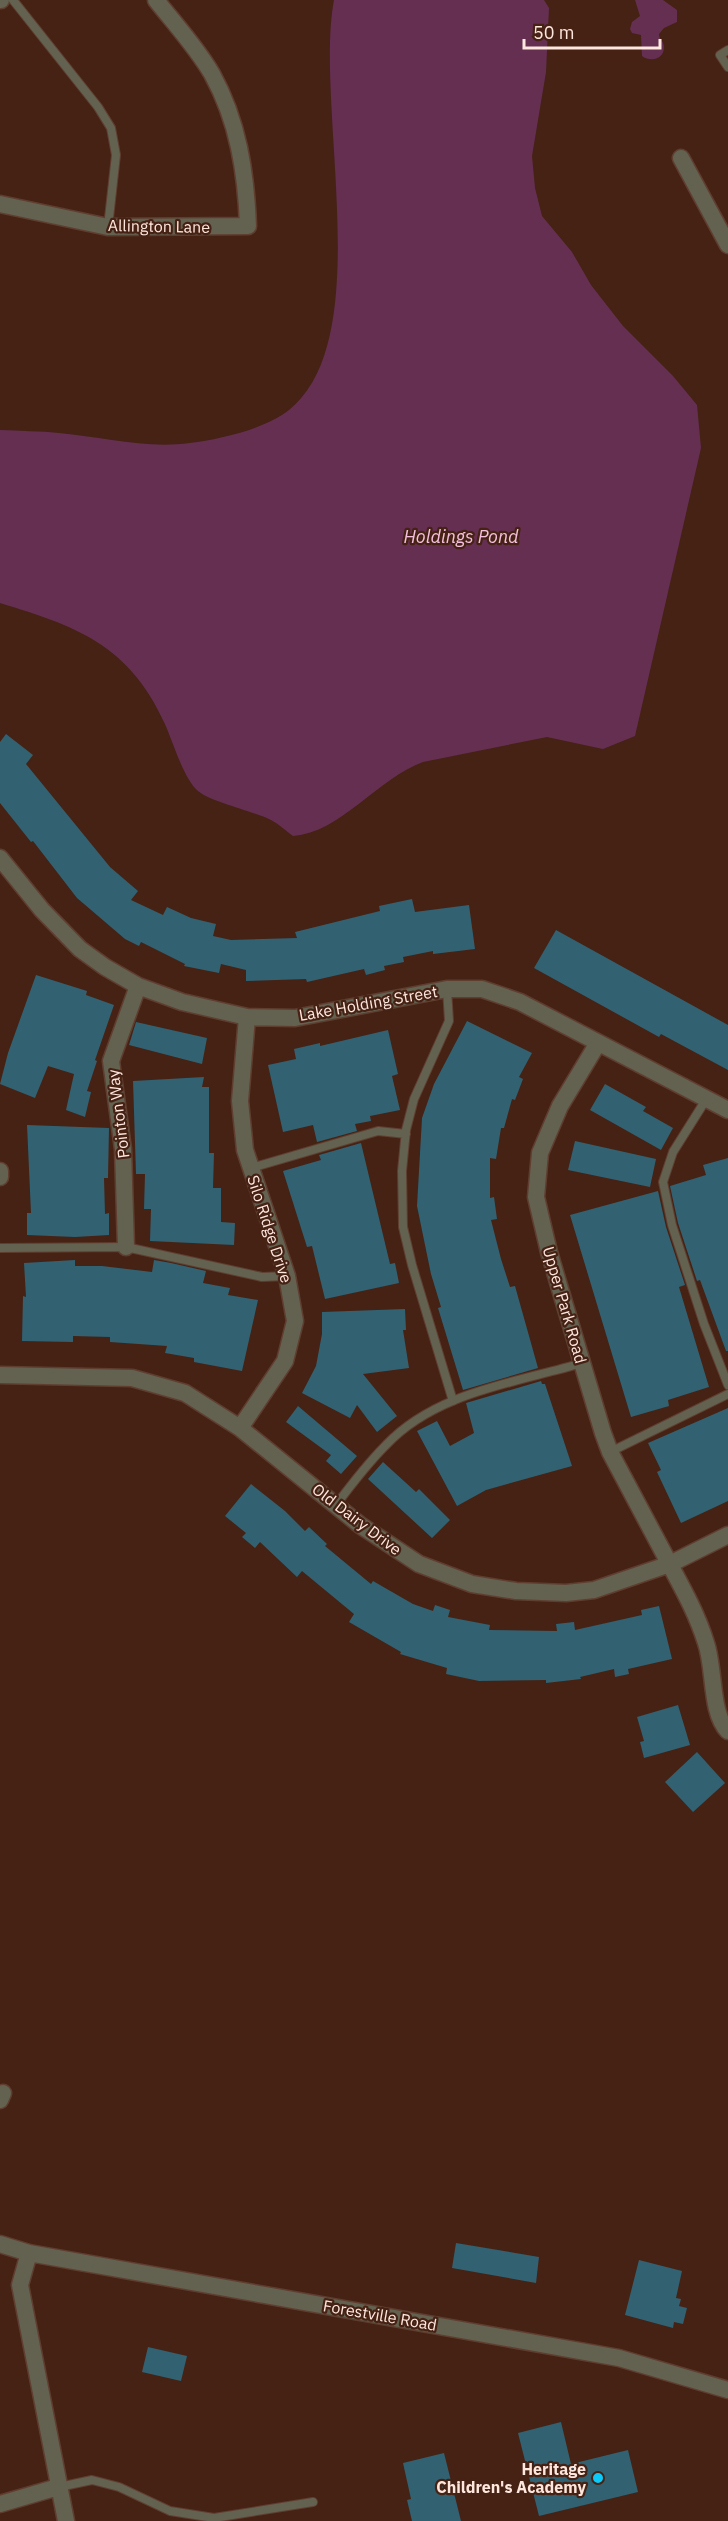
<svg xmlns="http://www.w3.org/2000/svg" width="728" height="2521" viewBox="0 0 728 2521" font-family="'IBM Plex Sans',sans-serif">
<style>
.water{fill:#652f52}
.building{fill:#326172}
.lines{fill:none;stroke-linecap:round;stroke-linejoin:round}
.lane-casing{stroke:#5f3e30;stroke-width:10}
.street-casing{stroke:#5f3e30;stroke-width:19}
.lane{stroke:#636150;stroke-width:8}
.street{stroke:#636150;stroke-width:16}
.poi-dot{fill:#0bcafa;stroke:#452214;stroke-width:2}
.labels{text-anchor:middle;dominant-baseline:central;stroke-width:4.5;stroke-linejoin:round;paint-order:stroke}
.street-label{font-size:16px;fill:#ffe7de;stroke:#452214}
.poi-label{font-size:16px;font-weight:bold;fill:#ffe7de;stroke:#452214;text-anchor:end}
.water-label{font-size:18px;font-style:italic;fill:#f5c0df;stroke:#452214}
</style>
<rect width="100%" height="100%" fill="#452214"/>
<path class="water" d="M334 0H544L549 8 546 72 532 156 535 188 542 216 572 252 591 285 623 326 673 376 697 405 701 448 635 736 603 749 547 737 423 762C378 778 340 833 293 836 286 831 279 824 271 820 253 811 211 802 198 791 183 778 173 741 164 722 129 645 76 626 0 603V430C20 431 40 431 59 433 103 437 146 449 190 443 221 439 265 429 289 410 378 339 314 106 334 0Z
M635 0H663L677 10V22L664 28 659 34C659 40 664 41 664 47 664 60 650 62 642 56L641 35 632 33 630 29 632 22 640 16Z"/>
<path class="building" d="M6 734 33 755 26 764 110 867 138 891 131 900 163 915 167 907 191 918 216 924 213 936 231 940 297 938 295 932 380 911 379 906 412 899 415 912 469 905 475 949 433 954V951L403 957 404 962 384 966 385 970 366 975 364 969 307 982 306 979 246 981V970L221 964 219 973 184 966 185 964 141 942 139 946 125 939 77 898 33 841 31 842 0 803V742Z
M556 930 728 1025V1070L661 1034 659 1037 534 968Z
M36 975 87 991 86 995 114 1005 95 1060 97 1061 87 1091 91 1092 85 1117 66 1110 74 1074 48 1066 35 1098 0 1084 8 1053Z
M467 1021 532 1053 519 1077 523 1079 515 1100 512 1099 504 1128H501L496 1159 490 1158V1198L494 1197 497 1219 491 1220 501 1259 510 1287 515 1286 538 1368 463 1390 438 1308 441 1307 431 1274 417 1206 422 1118 434 1084Z
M136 1022 207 1038 202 1064 129 1045Z
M388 1030 398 1074 392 1076 400 1110 370 1116 371 1121 355 1124 357 1131 317 1142 313 1125 283 1132 268 1065 296 1059 294 1049 320 1043V1046Z
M204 1077 202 1087H209V1153H214L213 1188H221V1222L235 1223 234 1245 150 1241 151 1209H144L145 1174H136L133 1081Z
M605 1084 646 1107 643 1111 673 1128 661 1150 590 1110Z
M27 1125 109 1128 108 1178H104L105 1214 109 1213V1235L75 1237 27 1235V1213H31Z
M575 1141 656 1159 650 1187 568 1170Z
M361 1143 390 1264 395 1263 399 1283 325 1299 312 1246 307 1247 283 1171 321 1160 319 1155Z
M728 1158V1351H726L700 1280 697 1281 678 1223 670 1186 706 1175 703 1165Z
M658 1191 666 1227 685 1285 679 1287 709 1387 668 1400 669 1406 631 1417 570 1215Z
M75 1260V1266H102L152 1272 154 1260 171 1263 206 1271 203 1283 230 1288 228 1295 258 1300 242 1371 194 1362V1358L165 1353 167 1346 110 1342V1337L73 1336V1342L22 1341 23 1296 26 1297 24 1263Z
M405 1309 406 1330H403L409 1368 363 1374 397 1416 377 1432 357 1405 350 1418 302 1393 316 1366 322 1334V1312Z
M541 1381 542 1384H545L572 1466 486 1490 457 1506 417 1431 437 1421 450 1446 474 1433 466 1403Z
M298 1406 357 1456 341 1474 326 1461 331 1455 286 1422Z
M728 1408V1501L681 1523 657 1472 661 1470 648 1443Z
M383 1462 416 1492 419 1489 450 1520 432 1538 368 1479Z
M251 1484 285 1511 305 1531 309 1527 327 1544 325 1546 371 1584 373 1581 413 1604 433 1611 435 1605 450 1610 448 1617 490 1625 489 1630 557 1631 556 1624 574 1622 575 1630 642 1615 641 1610 659 1606 672 1659 628 1669 629 1674 615 1677 614 1669 580 1677 581 1679 546 1683V1680L479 1681 446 1674 447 1668 400 1654 401 1652 349 1622 354 1614 302 1571 297 1577 260 1542 255 1548 242 1537 246 1533 225 1516Z
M678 1705 690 1745 644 1758 640 1742 644 1741 637 1717Z
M697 1752 725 1783 693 1812 665 1782Z
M456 2243 539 2257 536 2283 452 2268Z
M639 2260 682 2271 676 2298 681 2299 679 2306 687 2308 683 2324 674 2322 673 2328 625 2315Z
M148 2347 187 2356 181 2381 142 2372Z
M561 2422 571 2464 628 2450 638 2492 539 2516 518 2433Z
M444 2453 461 2521H412L407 2500 411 2499 403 2463Z"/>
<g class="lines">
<defs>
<path id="lane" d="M13 0 98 107 111 128 116 155 108 227
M728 50 720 55 728 67
M447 989 449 1021 414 1099 406 1130 402 1171 403 1227 412 1265 453 1401
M707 1098 673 1152 663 1182 672 1225 704 1324 728 1385
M251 1168 378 1131 406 1134
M0 1248 126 1247 262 1277 287 1276
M610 1452 728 1394
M336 1505C351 1485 368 1463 386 1445 436 1392 515 1383 582 1363
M59 2487 92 2480 119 2487 170 2511 214 2518 313 2502"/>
<path id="street" d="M0 0H1
M681 158 728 245
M0 204 108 227 248 226C246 172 238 121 212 74 197 48 175 24 156 0
M0 858 42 910 80 949 105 967 138 986 182 1002 247 1017 295 1018 447 989H482L520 1002 728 1110
M598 1043 560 1106 540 1153 536 1197 549 1252 603 1433 610 1452C630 1489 649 1526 669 1563 683 1589 697 1614 706 1643 715 1669 710 1713 728 1731
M0 1171V1177
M126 1247 123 1149 111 1061 138 986
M0 1375 132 1378 185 1393 240 1428 360 1525 419 1564 472 1584 516 1591 566 1593 594 1590 670 1564 728 1535
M240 1428 285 1361 295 1321 287 1276 245 1150 240 1101 247 1017
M0 2100 3 2093
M0 2244 29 2253 619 2358 728 2390
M29 2253 20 2285 66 2521
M0 2504 58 2487"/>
</defs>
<use href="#lane" class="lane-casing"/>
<use href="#street" class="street-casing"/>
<use href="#lane" class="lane"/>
<use href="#street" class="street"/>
</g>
<circle class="poi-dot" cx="598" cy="2478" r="6"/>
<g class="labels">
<g class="street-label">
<text transform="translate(159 226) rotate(1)">Allington Lane</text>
<text transform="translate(368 1003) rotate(-10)">Lake Holding Street</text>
<text transform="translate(118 1114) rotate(-97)">Pointon Way</text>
<text transform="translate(270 1229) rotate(72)">Silo Ridge Drive</text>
<text transform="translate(565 1305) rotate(74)">Upper Park Road</text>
<text transform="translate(357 1519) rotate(37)">Old Dairy Drive</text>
<text transform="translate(380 2315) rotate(10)">Forestville Road</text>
</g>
<g class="poi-label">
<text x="586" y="2469">Heritage<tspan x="586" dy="18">Children's Academy</tspan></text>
</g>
<g class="water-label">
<text x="461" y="536">Holdings Pond</text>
</g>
</g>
<path d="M524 39v9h136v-9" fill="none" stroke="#ffe7de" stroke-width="3"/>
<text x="533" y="39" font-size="18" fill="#ffe7de" stroke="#452214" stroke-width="4.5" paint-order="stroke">50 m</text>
</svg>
